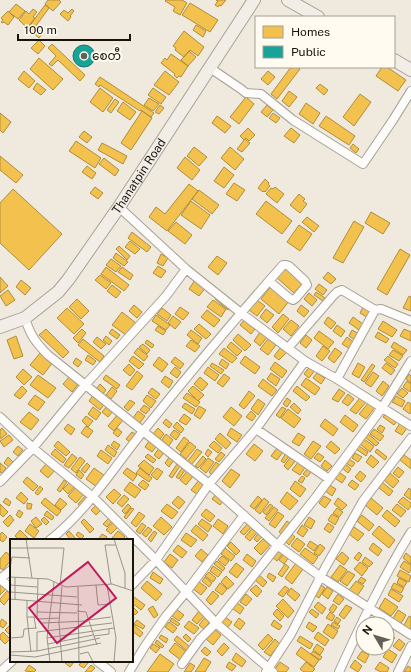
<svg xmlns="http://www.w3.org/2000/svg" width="411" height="672" viewBox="0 0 411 672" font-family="'Public Sans','Noto Sans Myanmar',sans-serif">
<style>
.homes{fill:#f2c14e;stroke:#b18d3a}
.public{fill:#17a398;stroke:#17786e}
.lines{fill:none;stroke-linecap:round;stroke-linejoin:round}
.street-casing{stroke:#a6a298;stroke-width:10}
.secondary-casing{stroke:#a6a298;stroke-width:14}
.street{stroke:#fdfcfa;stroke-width:8}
.secondary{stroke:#f2ede7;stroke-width:12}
.poi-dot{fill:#635f55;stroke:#fffbf1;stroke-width:1.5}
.labels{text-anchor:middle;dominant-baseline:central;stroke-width:4;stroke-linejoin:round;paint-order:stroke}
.poi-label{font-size:12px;fill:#18140c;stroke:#fffbf1;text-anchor:start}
.street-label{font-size:12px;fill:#18140c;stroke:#fffbf1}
.inset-road{fill:none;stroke:#999489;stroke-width:1}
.view{fill:#c2185b;fill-opacity:0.15;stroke:#c2185b;stroke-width:2}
.inset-edge{fill:none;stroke:#18140c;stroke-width:2}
</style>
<rect width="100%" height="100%" fill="#efeadd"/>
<path class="homes" d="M48 0H59L61 2 53 11 45 4Z
M166 0H182L187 3 180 15 173 11 175 7 165 1Z
M216 0H226L221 6 219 5 218 7 215 5 218 1Z
M190 3 218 20 210 32 182 15Z
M16 4 25 11 18 19 9 12Z
M45 5 49 8 35 27 43 33 39 38 28 28Z
M33 9 37 12 33 17 35 18 27 28 19 20 26 11 29 14Z
M72 9 74 11 70 16 71 17 68 21 60 14 64 10 68 13Z
M8 11 14 17 8 25 4 22 3 23 1 22 3 20 1 18Z
M196 25 206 31 203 37 193 30Z
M184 31 204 47 198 56 190 50 184 57 175 50 176 48 173 46Z
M39 40 45 46 38 54 31 48Z
M52 44 85 75 80 81 58 60 52 66 49 64 56 56 48 48Z
M189 51 196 57 188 66 181 60Z
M171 54 188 66 181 77 179 76 177 78 174 75 175 74 161 63 165 58 167 60Z
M39 58 63 79 53 90 30 69Z
M291 67H297L300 69 277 99 271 94Z
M382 67H387L406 80 398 91 376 76Z
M24 71 35 81 29 88 18 79Z
M165 71 179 82 169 95 154 85Z
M268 71 275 77 268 85 261 79Z
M100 77 154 113 151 117 141 110 140 111 100 85 99 87 95 84Z
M37 83 46 90 41 95 33 89Z
M320 84 328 90 324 95 316 88Z
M100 88 113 98 103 112 90 102Z
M153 88 166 97 161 104 148 95Z
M289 91 297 97 289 107 282 101Z
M360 94 371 102 354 126 343 117Z
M246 97 254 104 239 124 230 117Z
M149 98 159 104 153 111 144 105Z
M115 99 119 102 111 113 107 110Z
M123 102 136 112 130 120 117 111Z
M306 103 320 113 313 124 299 114Z
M160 105 164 108 159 114 155 112Z
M267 105 273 110 267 117 261 112Z
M142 111 152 118 131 150 121 143Z
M0 113 11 122 3 133 0 130Z
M273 113 280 118 276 123 269 118Z
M217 116 231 126 225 133 212 123Z
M326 116 355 136 349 145 319 126Z
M248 128 255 135 249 141 246 138 244 140 240 136Z
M291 128 300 135 294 143 284 136Z
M84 131 92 137 87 143 79 137Z
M245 139 250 143 242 152 237 149Z
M76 141 101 158 95 168 69 151Z
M102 143 127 156 123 164 98 150Z
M353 144 359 149 356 153 350 148Z
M194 147 207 157 199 166 187 156Z
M230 147 244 159 235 170 221 158Z
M0 156 23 175 16 183 0 170Z
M185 157 200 170 192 180 177 168Z
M104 158 119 170 115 176 99 164Z
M87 166 96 173 92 179 82 172Z
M224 167 234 175 224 188 214 181Z
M265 179 269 183 268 184 270 186 265 192 264 191 263 192 258 188Z
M234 183 245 190 237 201 226 194Z
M189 184 198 191 167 231 149 217 156 207 165 214Z
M95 187 103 193 98 199 90 193Z
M275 187 284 194 277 203 266 194 271 188 273 189Z
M13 189 62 234 29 270 0 243V203Z
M199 190 219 205 212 214 192 199Z
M299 194 305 199 303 201 307 204 300 213 290 205Z
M191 201 210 215 201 229 181 215Z
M266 201 292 221 282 234 256 214Z
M371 212 390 223 383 234 365 223Z
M307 217 319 226 314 232 302 222Z
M354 221 364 227 343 263 333 258Z
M176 222 192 235 185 244 168 231Z
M299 225 312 234 300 251 287 242Z
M132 232 151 247 147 252 128 238Z
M130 241 140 249 135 254 125 247Z
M119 246 130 256 127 260 116 249Z
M400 249 410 255 387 295 377 289Z
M116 253 128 262 124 266 113 258Z
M161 254 168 258 163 266 157 263Z
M217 256 227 263 218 275 208 267Z
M111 259 121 266 116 272 106 265Z
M158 266 166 271 161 278 153 273Z
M286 266 304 282 294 293 276 277Z
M106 267 129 285 124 291 101 274Z
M122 267 133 275 130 280 118 272Z
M328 272 336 279 331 284 323 278Z
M100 275 111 283 106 289 95 280Z
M0 277 8 286 0 293Z
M21 280 31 288 25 295 16 287Z
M195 280 206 287 199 296 189 289Z
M319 284 327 290 323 295 315 289Z
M112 285 121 292 116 298 107 291Z
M271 286 289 301 279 314 261 299Z
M8 290 15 300 6 306 0 296Z
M316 292 325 298 323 301 314 295Z
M309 293 317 300 312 306 304 299Z
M217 296 230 307 228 310 215 299Z
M409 296 411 297V311L403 308Z
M77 299 89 311 81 319 69 307Z
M213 300 226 309 221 317 207 307Z
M257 300 265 306 257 316 249 310Z
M134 305 142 312 137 318 129 311Z
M301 305 309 311 304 317 297 311Z
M180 307 189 313 183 320 175 314Z
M363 307 371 311 368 318 360 313Z
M67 308 84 324 74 334 57 318Z
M162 308 171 315 167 321 157 314Z
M266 309 274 315 267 323 260 317Z
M207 310 220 320 214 327 201 317Z
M122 312 136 323 126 335 112 325Z
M283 314 289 319 278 333 272 327Z
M156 315 170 325 166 330 152 321Z
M173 316 181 322 175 329 168 323Z
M328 317 336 323 331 329 324 323Z
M353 317 363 324 359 330 349 323Z
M244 320 255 329 251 334 240 325Z
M291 320 299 326 291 336 283 329Z
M383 321 397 330 392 337 378 329Z
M199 324 211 334 206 339 194 329Z
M337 325 345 331 341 337 333 331Z
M158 326 166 331 163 335 155 330Z
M46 329 69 352 63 358 39 335Z
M82 329 86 333 78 343 73 338Z
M112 329 120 335 117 339 109 333Z
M404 329 411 332V341L400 336Z
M191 330 202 338 198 344 187 335Z
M352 330 359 334 355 340 349 336Z
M319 331 334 342 328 349 314 338Z
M260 332 267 337 260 346 254 341Z
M378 332 389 339 386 343 375 337Z
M238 334 251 345 245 351 233 340Z
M306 335 312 340 306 348 300 343Z
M16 336 23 356 14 359 7 340Z
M106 336 112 341 109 345 103 340Z
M97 337 106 344 101 349 93 342Z
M347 337 355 343 350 349 342 344Z
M83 339 104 356 100 362 78 345Z
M268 339 276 345 268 355 260 349Z
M147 340 154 345 152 348 145 343Z
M191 340 200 346 195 352 186 346Z
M231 342 242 351 237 356 227 347Z
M394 342 407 350 403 355 391 347Z
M143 344 150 350 147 354 139 347Z
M323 346 330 351 322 361 316 356Z
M281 347 287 352 279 360 274 356Z
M138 348 148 356 144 361 134 353Z
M224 348 237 358 232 363 219 354Z
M335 348 342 353 334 363 328 358Z
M393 350 403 356 399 361 389 355Z
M41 352 53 362 43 375 30 365Z
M88 355 96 361 93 365 85 360Z
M133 356 144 364 139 369 129 361Z
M245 356 260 367 255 374 240 363Z
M388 356 398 364 395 368 384 360Z
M159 357 168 364 162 372 153 365Z
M175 357 184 364 180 369 171 362Z
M76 358 82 362 78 367 73 363Z
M222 359 229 364 226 369 219 364Z
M275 362 287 371 282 378 270 369Z
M212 363 224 370 221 374 210 366Z
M358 363 365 367 359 378 352 374Z
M386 363 395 370 391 375 382 368Z
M129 364 135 370 130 376 123 370Z
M372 364 375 366 364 382 361 380Z
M311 365 316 369 309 378 304 374Z
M175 367 181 372 177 378 170 373Z
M208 367 219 375 215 381 204 373Z
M23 369 32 377 24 385 16 377Z
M137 371 143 376 132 390 126 386Z
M373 372 379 376 371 387 365 383Z
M271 373 280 379 276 386 267 379Z
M317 373 325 378 321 384 313 378Z
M224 374 230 378 223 387 217 383Z
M409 374 411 376V383L406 379Z
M38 375 56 388 48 398 30 385Z
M106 375 120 385 117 389 103 379Z
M70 376 79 383 72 392 63 384Z
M165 376 173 381 169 388 161 382Z
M200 377 208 384 202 391 194 384Z
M306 378 320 388 315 395 301 385Z
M263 379 277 390 272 396 258 386Z
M383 381 389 386 382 396 376 391Z
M407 381 411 384V390L410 392 403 387Z
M100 384 106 390 103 394 97 388Z
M22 386 27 391 20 399 14 395Z
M193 386 204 395 198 401 188 391Z
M297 386 310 397 306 401 293 391Z
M112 387 117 391 111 399 106 395Z
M152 388 160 394 156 399 148 393Z
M402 388 408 393 403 398 397 394Z
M339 389 345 393 338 402 332 399Z
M249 391 255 396 244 409 239 405Z
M187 393 200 402 196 407 183 398Z
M94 394 105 403 100 410 89 401Z
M348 394 354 399 348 406 342 402Z
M35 395 45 402 38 411 28 404Z
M147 395 156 401 151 408 143 401Z
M396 396 405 401 402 407 392 402Z
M287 398 291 401 287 407 283 404Z
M360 398 366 402 356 414 350 410Z
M258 399 265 404 258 415 251 409Z
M130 400 135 403 128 411 124 407Z
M369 402 376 406 366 419 359 414Z
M408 402 411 404V412L410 414 403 409Z
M185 403 195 409 192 414 182 407Z
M294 403 301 410 298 414 290 407Z
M108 405 114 410 108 417 102 412Z
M144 405 150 409 146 414 140 410Z
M199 406 206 410 200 419 194 415Z
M93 407 101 413 96 420 88 414Z
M231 407 242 416 234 426 223 417Z
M282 407 286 409 280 418 276 415Z
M288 409 301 419 294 428 281 418Z
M138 411 145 416 140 423 133 418Z
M251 411 256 416 252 421 246 417Z
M29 412 39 420 31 430 20 422Z
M387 412 398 420 394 425 383 417Z
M118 414 124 419 114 431 108 426Z
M184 414 191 419 186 425 179 421Z
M345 415 358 425 353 432 340 422Z
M86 416 93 421 88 427 82 421Z
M166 419 172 424 169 428 163 423Z
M325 419 338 429 333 436 320 426Z
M177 422 184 429 181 433 173 427Z
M400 423 407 428 402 435 395 431Z
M68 424 75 429 71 435 64 429Z
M380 425 385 428 382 433 377 429Z
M86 426 93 431 88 438 81 433Z
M2 428 7 434 0 439V430Z
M117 428 122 432 118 437 113 433Z
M158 428 164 434 160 439 153 434Z
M231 428 242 435 237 442 227 435Z
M374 429 384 436 380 441 370 434Z
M174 430 180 434 176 440 170 435Z
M132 432 137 435 131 443 126 439Z
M220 433 231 443 226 449 215 439Z
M298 433 305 437 299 446 292 442Z
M166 434 173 440 168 447 161 441Z
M368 434 379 443 376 446 365 437Z
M9 435 13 440 4 447 0 441Z
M184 437 189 441 181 452 176 448Z
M364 439 374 446 370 452 360 444Z
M58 441 70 452 66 456 54 446Z
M114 441 120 445 117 450 111 445Z
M149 441 156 447 152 452 145 447Z
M214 441 222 448 218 453 209 446Z
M313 441 321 446 311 459 304 454Z
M331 441 340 449 335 454 326 447Z
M190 442 196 447 186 459 180 454Z
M254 444 263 451 255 461 246 454Z
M108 445 117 452 114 457 105 450Z
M18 446 23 450 18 456 13 452Z
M359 446 368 452 366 456 356 449Z
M160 447 165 451 159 459 154 455Z
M277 448 283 452 277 460 271 456Z
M55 449 66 459 63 463 51 454Z
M197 449 202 452 191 465 187 462Z
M208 449 212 452 208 457 205 454Z
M377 449 387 457 385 460 375 452Z
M101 450 112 458 108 464 97 456Z
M221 452 225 455 219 462 215 459Z
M286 453 289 456 284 463 281 461Z
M318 453 324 457 320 462 314 458Z
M355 453 362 457 358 462 352 458Z
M72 454 77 458 69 468 64 465Z
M148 454 156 460 153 463 145 457Z
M371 455 379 462 373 468 366 462Z
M404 455 411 460V469L400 460Z
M170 456 174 460 169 467 165 463Z
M203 456 206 459 198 468 195 466Z
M291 456 296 460 288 470 284 466Z
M8 457 13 462 9 467 4 463Z
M80 457 85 461 76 473 71 469Z
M208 458 214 462 206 473 200 468Z
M349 459 355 463 352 467 346 463Z
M144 460 154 468 149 475 138 466Z
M325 460 332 466 327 471 321 466Z
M299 461 306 466 300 475 292 470Z
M216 462 221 466 213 476 209 472Z
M0 463 6 468 2 473 0 472Z
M47 463 55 470 48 478 40 471Z
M87 463 90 466 85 473 81 470Z
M177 464 180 466 172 478 169 476Z
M345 464 351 469 348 473 342 468Z
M398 467 404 472 399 478 393 473Z
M94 468 105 476 97 487 86 479Z
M127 468 137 475 133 481 123 473Z
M140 468 152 478 149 482 136 473Z
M157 468 163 472 157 480 151 475Z
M182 468 185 470 179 479 176 477Z
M308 468 312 471 307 477 303 474Z
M231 469 240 475 230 488 222 481Z
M79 470 84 475 81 479 76 475Z
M188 470 194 475 186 485 180 480Z
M337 471 346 477 342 483 333 477Z
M360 471 366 476 361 482 355 477Z
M390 473 399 481 393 488 384 480Z
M302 476 305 478 302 483 298 481Z
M27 477 38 486 33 491 23 482Z
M64 480 67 482 60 492 57 490Z
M143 480 149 485 145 490 138 485Z
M199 480 206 485 198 495 191 490Z
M352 480 359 485 355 490 348 485Z
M295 481 306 489 300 497 290 489Z
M70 482 75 486 68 494 63 489Z
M130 482 141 490 135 498 124 490Z
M382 482 393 491 389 496 378 487Z
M328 484 336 489 332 496 324 490Z
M40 486 43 489 38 495 35 493Z
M76 487 84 494 76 503 68 496Z
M409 488 411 490V500L404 495Z
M114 489 121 495 113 504 106 497Z
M21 492 28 499 24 504 16 498Z
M287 492 298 501 290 510 280 502Z
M216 494 224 500 220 505 212 499Z
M86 495 89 498 81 507 78 504Z
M124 495 129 499 122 507 117 503Z
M178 496 185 502 179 509 172 503Z
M258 496 262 500 254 509 250 506Z
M324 496 331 500 325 508 319 503Z
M403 497 411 503V506L408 510 398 502Z
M6 498 11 502 9 506 3 502Z
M45 498 61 511 57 516 41 503Z
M60 498 67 504 61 510 55 505Z
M264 498 269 502 260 514 255 510Z
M338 498 347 505 342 510 334 504Z
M371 498 383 508 377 515 365 505Z
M27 503 32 504 31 509H27Z
M0 504 8 512 3 517 0 514Z
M97 504 102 509 96 515 91 510Z
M128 504 131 507 125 514 122 511Z
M167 504 178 512 172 519 161 511Z
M270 504 273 506 266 515 263 512Z
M397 504 406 511 401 517 392 510Z
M274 507 278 510 269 521 265 518Z
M131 508 134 509 126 519 124 517Z
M337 508 343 512 339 517 333 513Z
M206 509 215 516 210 522 201 515Z
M19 510 23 513 20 518 16 515Z
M387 510 400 521 395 527 382 516Z
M47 511 54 517 52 520 44 515Z
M139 512 145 516 136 527 131 523Z
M278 512 284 516 275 528 269 524Z
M332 514 339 518 335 525 328 520Z
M10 515 14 520 8 527 3 522Z
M362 515 374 525 369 531 357 521Z
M36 517 42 524 36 528 31 521Z
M44 517 49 522 46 525 41 520Z
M161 517 172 527 164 535 153 526Z
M309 517 315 521 311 529 304 525Z
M109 518 112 521 107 527 103 524Z
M84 519 94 529 90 533 81 522Z
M202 519 212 526 208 532 198 524Z
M218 519 228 526 223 534 213 526Z
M114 521 119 526 111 534 106 530Z
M287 521 291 524 283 535 279 532Z
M249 522 253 525 244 535 240 532Z
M142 523 146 526 140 534 136 531Z
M328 523 334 527 330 533 324 529Z
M30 524 39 531 34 538 25 531Z
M196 525 208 535 203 541 191 531Z
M302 525 308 530 303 537 297 533Z
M254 526 259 530 250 541 245 537Z
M379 526 395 540 389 548 372 534Z
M148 527 152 530 146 537 142 534Z
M354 527 364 534 358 541 349 534Z
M20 530 28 538 26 540H19L15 536Z
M69 531 77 540H71L66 534Z
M118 531 125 537 122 540H114L112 538Z
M154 531 157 533 151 542 148 539Z
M260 531 264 534 257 542 254 539Z
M2 532 7 537 3 542 0 540V534Z
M78 532 84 536 81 539 76 535Z
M186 533 197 540 191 547 181 540Z
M102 534 107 537 105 540H98Z
M292 534 295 537 289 545 285 541Z
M297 538 305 544 299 552 291 546Z
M263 539 270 545 261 555 254 548Z
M310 541 318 546 314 551 307 546Z
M231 542 240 551 236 555 227 546Z
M373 543 382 550 378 556 369 549Z
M320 544 325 548 319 556 314 553Z
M178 545 187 552 182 558 173 551Z
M225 548 235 556 231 561 221 554Z
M305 548 318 557 313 564 300 554Z
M201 549 208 555 202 562 195 556Z
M278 550 283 553 277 561 272 557Z
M6 552 11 556V560L3 570 0 568V559Z
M342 552 349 558 344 565 336 559Z
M359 552 362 555 358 561 354 558Z
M406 553 411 557V564L403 558Z
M170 554 178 560 172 568 164 562Z
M247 554 256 561 252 567 243 560Z
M284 554 289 557 284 564 279 560Z
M222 556 229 561 225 566 218 560Z
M365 557 373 563 369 567 362 562Z
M217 561 225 568 223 571 214 564Z
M404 561 411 565V570L409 573 400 567Z
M360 562 368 568 362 576 354 569Z
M236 563 244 569 237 578 229 572Z
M296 563 303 569 292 584 285 578Z
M285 564 289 567 282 577 278 574Z
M340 565 347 570 338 582 331 577Z
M213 566 222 572 218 577 210 571Z
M400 570 411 576 409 582 397 576Z
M348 571 355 575 347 586 340 581Z
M153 572 163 579 160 584 150 578Z
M209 572 216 578 213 582 205 576Z
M269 573 276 577 273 582 267 577Z
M259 575 267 582 263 587 255 580Z
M226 576 234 584 228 589 221 582Z
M205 577 212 583 209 587 202 581Z
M361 577 366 580 363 584 358 581Z
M399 578 407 582 404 587 397 583Z
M147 581 162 594 156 601 141 588Z
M198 581 207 588 201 595 192 588Z
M356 581 364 586 357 596 349 590Z
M0 583 6 589 0 595Z
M220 583 227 589 222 595 215 590Z
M394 583 404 588 401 593 391 588Z
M320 584 325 588 319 598 313 594Z
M256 585 262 591 257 597 250 590Z
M285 586 289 589 283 597 278 594Z
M327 587 333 591 328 599 322 594Z
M291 588 300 595 295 601 287 594Z
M391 589 403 596 399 602 388 595Z
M7 591 11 594V596L4 605 0 601V599Z
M213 591 219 596 211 605 206 600Z
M246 594 252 599 246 606 240 602Z
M338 594 344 599 339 605 333 601Z
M134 597 145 605 141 610 132 603V600Z
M385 598 398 607 391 616 379 608Z
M283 599 294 611 288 618 276 606Z
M236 602 244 608 240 614 232 608Z
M318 602 326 608 322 614 314 607Z
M333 604 337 607 333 613 329 610Z
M346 605 352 608 344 619 339 615Z
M132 606 138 612 135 615 132 612Z
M153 606 158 615 154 618 148 609Z
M176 609 184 615 179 621 171 615Z
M277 609 284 616 280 621 273 614Z
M312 609 319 614 316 618 309 612Z
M398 610 406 615 400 625 392 620Z
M199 611 205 615 197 624 192 620Z
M330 612 335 616 332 621 326 618Z
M207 615 212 619 204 629 199 625Z
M409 616 411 617V628L410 631 403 627Z
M225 617 232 622 227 628 220 622Z
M337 617 341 620 338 624 334 621Z
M172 618 180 624 178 626 170 621Z
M239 618 245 623 240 630 234 625Z
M2 619 7 623 3 628 0 626V622Z
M137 620 145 626 143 629 134 624Z
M274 620 282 626 279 630 271 625Z
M189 621 199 628 194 634 184 627Z
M169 622 177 628 173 633 165 627Z
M309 622 317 627 313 632 306 627Z
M333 622 340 626 338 629 331 625Z
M328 624 338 631 333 639 323 632Z
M134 625 143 633 140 637 132 631Z
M9 626 11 627V636L5 630Z
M214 629 221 635 213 645 206 639Z
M3 632 10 639 5 644 0 639V635Z
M318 632 329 640 325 646 314 638Z
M186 634 191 639 188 642 183 637Z
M268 634 273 639 263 650 258 645Z
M161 635 168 639 166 643 159 638Z
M391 635 395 638 391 642 387 639Z
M177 636 190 647 187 651 174 640Z
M300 636 313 644 310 649 297 641Z
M275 639 280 644 270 656 264 652Z
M399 639 405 644 400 651 393 646Z
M157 640 164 646 162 648 155 643Z
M175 643 188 653 182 661 169 651Z
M224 643 229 648 222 656 217 651Z
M153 644 160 648 156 653 150 648Z
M317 644 324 649 320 655 313 650Z
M205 647 211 652 207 656 201 651Z
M301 647 319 660 314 667 296 654Z
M388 649 397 655 392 663 383 657Z
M313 651 322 657 320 660 311 654Z
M362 651 369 655 365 663 357 658Z
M236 653 246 661 242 667 232 660Z
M160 654 174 664 168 672H147Z
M204 658 211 662 205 672H195Z
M355 660 362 666 358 672 350 667Z
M67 661H73L74 662 70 667 65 663Z
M82 661 88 663 84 668 79 665Z
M229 662 236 666 232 671 226 667Z
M280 662 289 668 286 672H277L274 670Z
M306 662 315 669 312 672H304L300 669Z
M380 662 389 668 387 672H381L375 669Z
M190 663 195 666 191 672H184Z
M29 665 36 670 34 672 25 671Z
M91 665 95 668 91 672H85Z
M408 666 411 668V672H404Z"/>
<path class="public" d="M73 56a11 11 0 1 1 22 0a11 11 0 1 1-22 0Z"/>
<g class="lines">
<defs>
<path id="street" d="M210 68 241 89 246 93 261 94 293 120 363 164 393 120 411 91
M119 207 186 269 241 313 305 361 337 379 411 426
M25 318C30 335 36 343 48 355L209 484 277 545 321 577 411 635
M288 348 333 296 337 292 342 290 375 310 381 309 411 321
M337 379 375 310
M0 417 33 448 93 497 156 560 216 623 273 672
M256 429 329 479
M0 482 33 448 86 384 166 296 186 269
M50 540C88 510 114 467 144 430 189 374 235 319 283 265H286L289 266 305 281 307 285 296 298 293 300 289 298 269 281
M11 570 0 579 11 588
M132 585 156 560 209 484 256 429 305 361
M97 661 111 672
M182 664 200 639 216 623 316 497 382 408 411 361
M0 672 12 661
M129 672 145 646 166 616 186 592 244 515
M266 672 291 634 325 568 363 501 411 438
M339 672C361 624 383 577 411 532
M398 672 411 646"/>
<g id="secondary">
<path d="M288 0 318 17"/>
<path d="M394 60 411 70"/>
<path id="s1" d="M0 327 25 318 58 292 68 280 119 207 254 0"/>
</g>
</defs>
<use href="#street" class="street-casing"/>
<use href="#secondary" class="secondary-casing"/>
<use href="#street" class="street"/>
<use href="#secondary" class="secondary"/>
</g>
<circle class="poi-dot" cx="84" cy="56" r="4"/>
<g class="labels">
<g class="poi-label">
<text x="92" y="56">စေတီ</text>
</g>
<g class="street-label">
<text stroke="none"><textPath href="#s1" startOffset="210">Thanatpin Road</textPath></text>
</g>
</g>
<g transform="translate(10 539)">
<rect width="123" height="123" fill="#efeadd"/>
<path class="inset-road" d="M16 0 22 39M104 0 115 34V49M0 9H54L50 46M0 29 2 18 20 19M0 38 38 40 56 48 102 45 123 52M5 38V60M28 39 27 80 50 79M101 45 95 6H106M0 46 27 48M86 46 88 66 100 65M97 46 106 99 104 123M52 47 49 84 52 123M68 48 69 123M0 53 67 58M0 60 72 66M17 61V78H27M67 72 76 73 87 106M27 73 67 74M17 78 21 113M24 78 26 90M78 81 101 78M32 84 78 82M84 97 99 95V90M0 99 13 98 14 90 26 89M37 99 104 89M38 105 83 96M27 112V93L102 84M0 113 27 112 90 99M70 115 78 113 83 123M0 116 25 118 91 104M40 123 37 99 44 43"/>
<path class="view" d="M78 23 106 59 47 104 19 69Z"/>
<rect width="123" height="123" class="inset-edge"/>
</g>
<rect x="255" y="16" width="140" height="52" fill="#fffbf1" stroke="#a39f95"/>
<rect x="263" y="26" width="20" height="12" fill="#f2c14e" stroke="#a39f95"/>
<text x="291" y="36" font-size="12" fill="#18140c">Homes</text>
<rect x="263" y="46" width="20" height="12" fill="#17a398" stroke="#a39f95"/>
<text x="291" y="56" font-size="12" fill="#18140c">Public</text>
<g transform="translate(375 636) rotate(308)"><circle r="19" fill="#fffbf1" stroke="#a39f95"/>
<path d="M0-3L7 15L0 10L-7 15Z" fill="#635f55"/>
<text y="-6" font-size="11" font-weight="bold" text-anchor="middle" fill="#18140c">N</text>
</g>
<path d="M18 34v6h112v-6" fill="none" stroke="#18140c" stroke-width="2"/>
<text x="24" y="34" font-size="12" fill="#18140c" stroke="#fffbf1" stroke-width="3" paint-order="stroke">100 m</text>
</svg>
